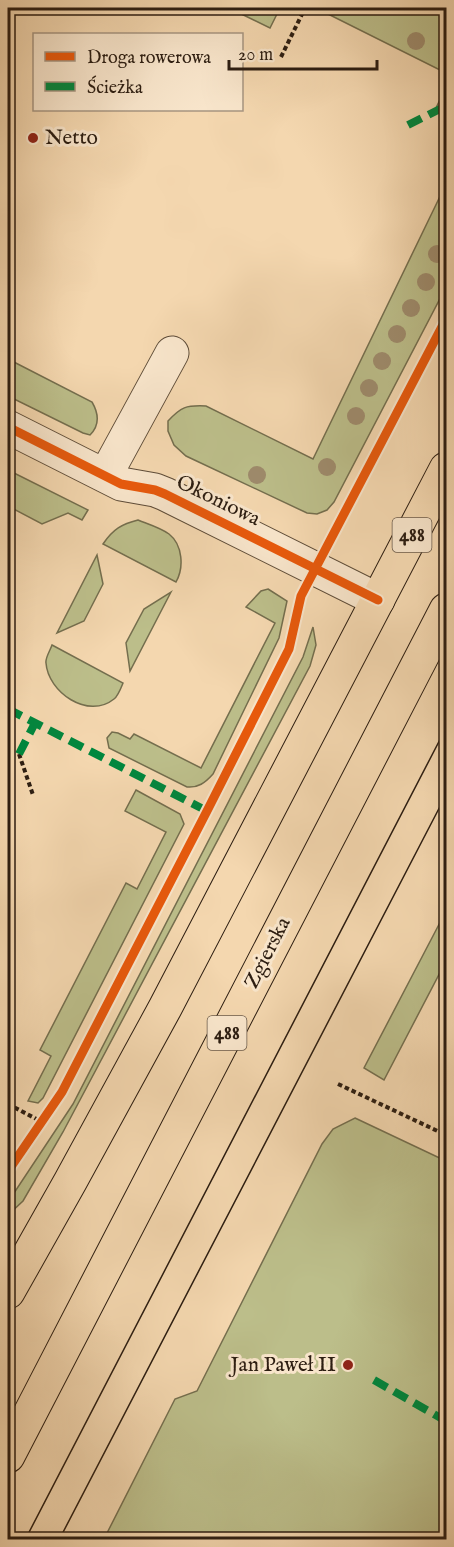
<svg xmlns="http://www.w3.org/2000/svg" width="454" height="1547" viewBox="0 0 454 1547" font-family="'IM FELL English',serif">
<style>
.green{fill:#bcbe8a;stroke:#746e4e;stroke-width:1.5}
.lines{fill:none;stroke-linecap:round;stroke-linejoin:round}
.minor-casing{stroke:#5e4c38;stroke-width:35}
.major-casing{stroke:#2c1d11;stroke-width:35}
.path{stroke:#2c1d11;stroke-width:4;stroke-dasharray:4.5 3;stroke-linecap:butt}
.minor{stroke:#f8e5cb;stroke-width:33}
.major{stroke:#f4d7af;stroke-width:33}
.tram{stroke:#2c1d11;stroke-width:1.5}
.quiet{stroke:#00873e;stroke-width:8;stroke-dasharray:15 8;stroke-linecap:butt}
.cycleway-casing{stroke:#f8e5cb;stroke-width:13}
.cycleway{stroke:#e8590c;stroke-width:9}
.tree{fill:#9e8b6c}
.poi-dot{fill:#8f2418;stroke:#f8e5cb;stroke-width:2}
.labels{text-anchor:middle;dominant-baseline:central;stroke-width:6;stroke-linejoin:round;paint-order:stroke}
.shield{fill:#f8e5cb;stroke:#695949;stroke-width:1.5}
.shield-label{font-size:20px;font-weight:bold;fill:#2c1d11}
.poi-label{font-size:21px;fill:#2c1d11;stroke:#f8e5cb;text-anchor:start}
.street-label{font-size:21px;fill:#2c1d11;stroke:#f8e5cb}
</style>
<rect width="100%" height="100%" fill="#f4d7af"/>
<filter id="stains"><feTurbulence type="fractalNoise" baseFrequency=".00333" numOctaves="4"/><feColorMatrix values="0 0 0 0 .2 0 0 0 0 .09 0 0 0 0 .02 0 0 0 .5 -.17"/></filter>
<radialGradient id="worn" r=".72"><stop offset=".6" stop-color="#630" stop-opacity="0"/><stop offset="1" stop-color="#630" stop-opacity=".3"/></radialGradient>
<path class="green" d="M229 8H280L270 28Z
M314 8H446V73L320 10Z
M446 87V114L436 108Z
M446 184V287L334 502 327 510 317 514 307 513 186 456 174 445 168 431V421C181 407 186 405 206 406L313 459Z
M8 359 92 402C99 414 100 425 90 435L83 433 8 396Z
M8 470 88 510 82 520 68 513 42 524 8 506Z
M138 520C148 524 161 528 169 534 183 545 184 568 176 582L103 544C113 529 122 524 138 520Z
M97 555 103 584 84 621 57 633Z
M268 589 287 601 279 638 213 774C205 783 198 788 187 787L109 748 107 738 112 732 118 733 130 739 134 734 201 768 275 623 246 607 261 591Z
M171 592 130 671 126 643 144 609Z
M313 627 316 645 310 666 63 1132 23 1201 8 1215V1202L73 1104 303 657Z
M52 645 123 683C121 688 118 696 114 699 88 720 48 692 46 663 45 658 50 651 52 645Z
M136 790 180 814 184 824 43 1098 38 1103 28 1101 51 1056 40 1050 126 883 137 889 166 832 125 811Z
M446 911V961L384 1080 364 1068Z
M355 1118 446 1161V1524L439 1539H104L175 1399 197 1391 322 1144 333 1129Z"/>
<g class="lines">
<defs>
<path id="minor" d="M8 427 121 484 155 490 165 494 378 600
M105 476 172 353"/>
<path id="major" d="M8 1292 70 1182 165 1008 446 469
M8 1456 446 610"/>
</defs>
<use href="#minor" class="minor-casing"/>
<use href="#major" class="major-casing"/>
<path class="path" d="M281 57 305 8
M19 754 33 795
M338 1084 446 1135
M8 1104 42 1122"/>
<use href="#minor" class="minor"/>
<use href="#major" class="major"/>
<path class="tram" d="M25 1540 446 728
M59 1540 446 795"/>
<path class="quiet" d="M408 125 446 106
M8 709 207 811
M19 754 35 723
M374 1380 446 1421"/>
<defs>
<path id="cycleway" d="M8 427 121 484 155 490 165 494 378 600
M8 1171 62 1092 207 811 289 649 301 596 446 319"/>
</defs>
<use href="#cycleway" class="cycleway-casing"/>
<use href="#cycleway" class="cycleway"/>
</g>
<g class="tree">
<circle cx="416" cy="41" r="9"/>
<circle cx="437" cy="254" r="9"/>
<circle cx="426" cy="282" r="9"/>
<circle cx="411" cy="308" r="9"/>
<circle cx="397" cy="334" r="9"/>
<circle cx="382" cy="361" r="9"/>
<circle cx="369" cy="388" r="9"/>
<circle cx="356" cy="416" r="9"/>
<circle cx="327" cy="467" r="9"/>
<circle cx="257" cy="475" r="9"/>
</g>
<g class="poi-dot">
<circle cx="33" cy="138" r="6"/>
<circle cx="348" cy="1365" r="6"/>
</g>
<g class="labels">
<g class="shield">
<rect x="392.5" y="518" width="39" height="34" rx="4.5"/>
<rect x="207.5" y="1016" width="39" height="34" rx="4.5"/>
</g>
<g class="shield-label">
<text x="412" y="535">488</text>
<text x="227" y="1033">488</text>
</g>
<g class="poi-label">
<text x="45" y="138">Netto</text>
<text x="336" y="1365" text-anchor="end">Jan Paweł II</text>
</g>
<g class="street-label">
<text transform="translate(218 501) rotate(26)">Okoniowa</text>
<text transform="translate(268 953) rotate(-63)">Zgierska</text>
</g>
</g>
<rect width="454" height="1547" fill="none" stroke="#f4d7af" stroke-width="30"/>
<rect x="9" y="9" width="436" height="1529" fill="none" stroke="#2c1d11" stroke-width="3"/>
<rect x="15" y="15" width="424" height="1517" fill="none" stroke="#2c1d11" stroke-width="1.5"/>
<rect x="33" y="33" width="210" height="78" fill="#f8e5cb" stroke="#a69581" stroke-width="1.5"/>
<rect x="45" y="52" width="30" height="9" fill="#e8590c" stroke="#a69581" stroke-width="1.5"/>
<text x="87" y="63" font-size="18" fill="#2c1d11">Droga rowerowa</text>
<rect x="45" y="82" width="30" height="9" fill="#00873e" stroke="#a69581" stroke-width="1.5"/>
<text x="87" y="93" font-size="18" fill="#2c1d11">Ścieżka</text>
<path d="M229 60v9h148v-9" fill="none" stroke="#2c1d11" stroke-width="3"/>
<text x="238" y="60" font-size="18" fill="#2c1d11" stroke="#f8e5cb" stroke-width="4.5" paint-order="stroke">20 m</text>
<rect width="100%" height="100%" filter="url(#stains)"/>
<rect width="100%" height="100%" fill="url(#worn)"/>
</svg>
